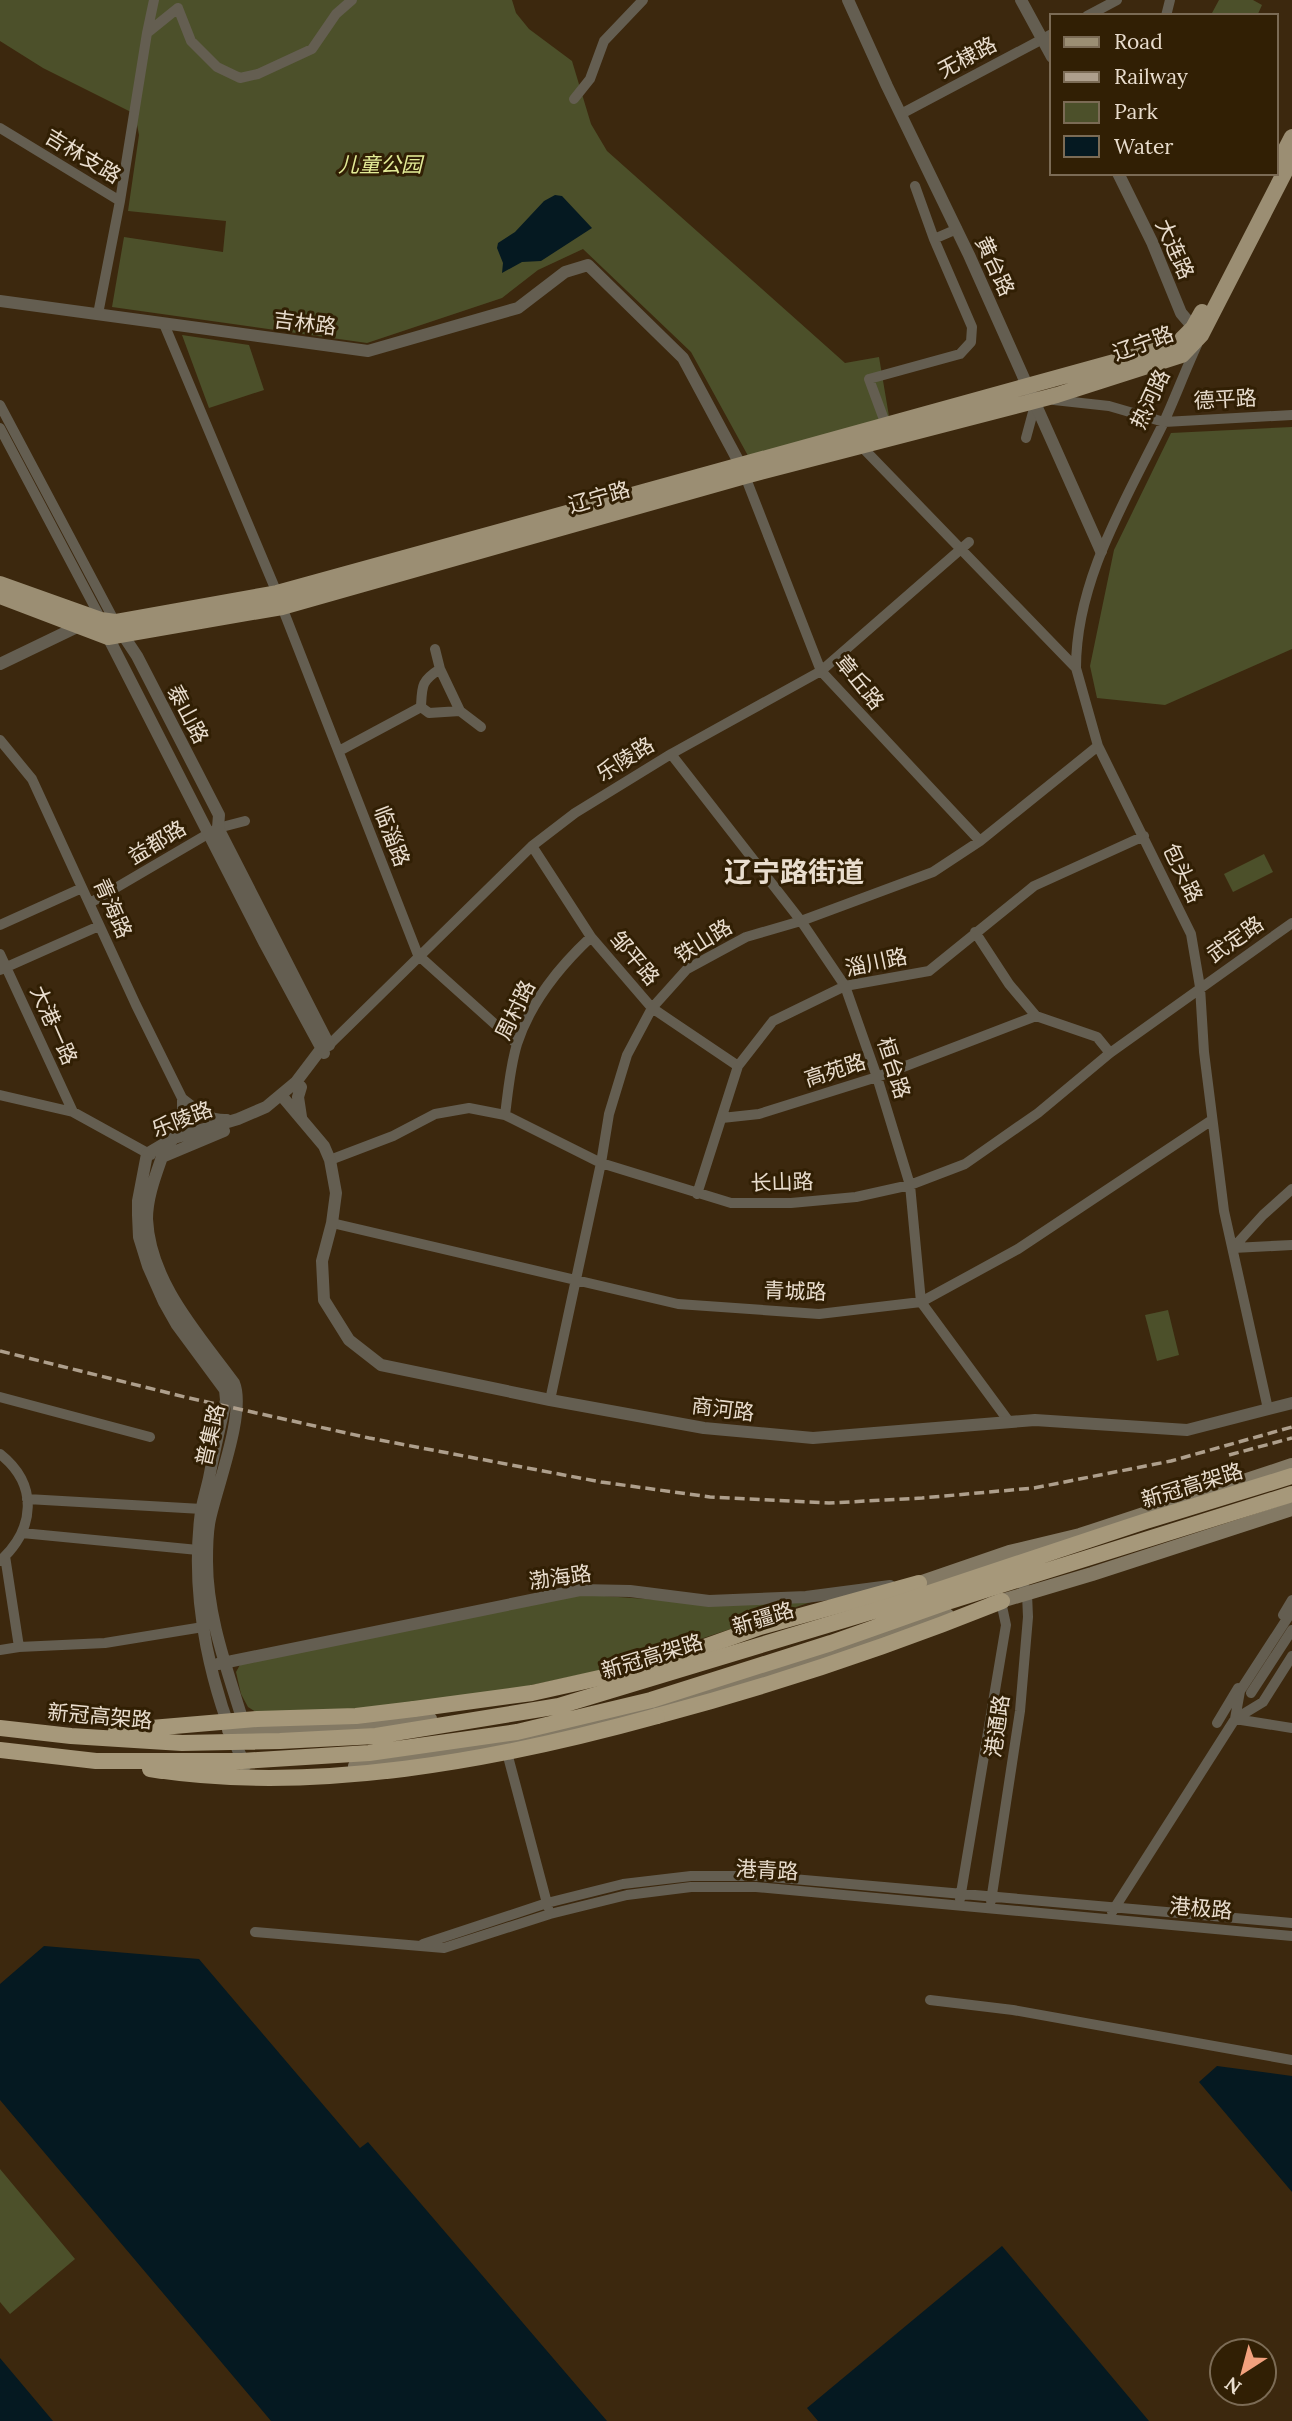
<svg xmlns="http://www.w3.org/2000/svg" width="1292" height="2421" viewBox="0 0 1292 2421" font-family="Lora,'Noto Sans SC',serif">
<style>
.green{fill:#4c502a}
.water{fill:#051921}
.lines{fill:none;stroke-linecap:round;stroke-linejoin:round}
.minor{stroke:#645e51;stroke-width:10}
.tertiary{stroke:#645e51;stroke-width:12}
.secondary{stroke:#837964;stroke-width:14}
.primary{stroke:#9b8e73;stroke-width:16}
.trunk{stroke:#a6987a;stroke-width:16}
.rail{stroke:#ae9f8c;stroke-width:3.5;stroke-dasharray:10 5;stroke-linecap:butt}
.trunk-bridge{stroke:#a6987a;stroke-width:16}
.labels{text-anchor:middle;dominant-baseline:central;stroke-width:6;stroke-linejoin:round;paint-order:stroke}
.street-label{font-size:21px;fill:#e9ddce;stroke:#311f04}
.park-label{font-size:21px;font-style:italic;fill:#e2eb96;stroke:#311f04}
.district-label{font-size:28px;font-weight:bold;fill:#e9ddce;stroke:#311f04}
</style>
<rect width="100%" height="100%" fill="#3c280e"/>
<path class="green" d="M0 0H512L516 13 529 29 572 61 591 124 607 151 845 363 879 357 891 428 752 463 691 352 583 249 538 270 502 298 367 343 112 307 124 237 223 252 226 221 128 211 139 135 135 114 43 68 0 41Z
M1219 0H1253L1262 5 1257 16H1217L1212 13Z
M182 335 249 345 264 390 209 408Z
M1292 427V649L1165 705 1097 698 1090 666 1114 550 1171 433Z
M1264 854 1273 872 1233 892 1224 874Z
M1168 1310 1179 1355 1157 1361 1145 1315Z
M590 1595 730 1605 817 1600 620 1666 482 1696 323 1712 259 1714 248 1707 241 1694 236 1672 241 1663 566 1597Z
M0 2169 75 2259 10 2314 0 2302Z"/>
<path class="water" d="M555 195 562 196 592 228 541 261 522 262 502 273 503 263 497 248 498 243 515 232 544 201Z
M44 1946 199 1959 360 2148 368 2142 607 2421H271L0 2100V1984Z
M1217 2066 1292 2076V2192L1199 2082Z
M1002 2246 1149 2421H818L807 2408Z
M0 2358 53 2421H54H0Z"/>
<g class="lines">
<path class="minor" d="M1087 16 1117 0
M1166 16 1170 0
M147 33 178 8 191 41 217 67 240 78 258 74 312 49 336 14 352 0
M574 99 590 79 604 41 643 0
M901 114 1052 34
M0 128 120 201 98 314
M120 201 147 33 154 0
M934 239 957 229
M164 324 277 593
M1054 400 1109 406 1164 422 1292 415
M0 405 115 622
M886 425 869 379 960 354 971 342 972 327 934 239 915 186
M0 428 101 619
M1026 438 1036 401
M861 446 1076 668 1098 746 1191 934 1200 987 1204 1052 1224 1211 1268 1409
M745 476 821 671 980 841
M282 607 418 955 517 1044
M435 649 440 669 460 711 481 727
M1076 668C1076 580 1126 500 1163 424 1175 398 1185 371 1197 345
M440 669C421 681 422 686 421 707L429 713 460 711
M0 740 32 779 136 1005 182 1098V1120L172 1142
M339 751 421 707
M671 754 801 921 845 986 877 1077 910 1185 921 1302 1010 1423
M532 846 591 937 652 1008 738 1066
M90 903 218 828 245 821
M0 925 82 888
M975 932 1009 984 1036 1016 1097 1037 1110 1053
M0 954 73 1112
M0 970 99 926
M329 1045 532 846 575 813 671 754 821 671 969 542
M0 1095 73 1112 151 1155
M182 1098C196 1109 209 1120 227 1119
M505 1115C508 1092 510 1067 517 1044 531 1001 559 967 591 937
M722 1118 759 1114 877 1077 1036 1016
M330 1160 393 1136 435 1114 469 1108 505 1115 601 1163 731 1203H791L856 1197 910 1185 965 1164 1038 1113 1110 1053 1292 923
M697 1194 738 1066 773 1021 845 986 929 971 1034 886 1144 836
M332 1223 678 1304 819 1314 921 1302 1018 1249 1212 1120
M1233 1248 1263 1215 1292 1189
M1233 1248 1292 1245
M0 1397 150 1437
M550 1400 601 1163 609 1114 627 1055 652 1008 687 969 746 937 801 921 933 872 980 841 1098 746
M0 1454C39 1485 35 1529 0 1561
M27 1499 202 1509
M22 1533 198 1550
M5 1556 19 1647
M1292 1611 1240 1691 1235 1719 1263 1702 1292 1656
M1283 1615 1292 1600
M0 1650 19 1647 105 1643 203 1627
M1251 1693 1292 1630
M1217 1723 1238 1688
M506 1749 548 1907
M960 1899 1006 1625 1000 1597
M991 1901 1020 1711 1028 1617 1027 1594 1019 1574
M1112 1912 1235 1719 1292 1728
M255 1932 444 1948 550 1914 627 1895 691 1887H756L1292 1936
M423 1944 547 1903 623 1884 691 1876H758L1292 1923
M930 2000 1013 2010 1292 2060"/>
<path class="tertiary" d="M848 0 887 86 969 255 1101 551
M1021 0 1052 57
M1118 173 1152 242 1181 313 1198 333
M0 301 368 351 518 308 565 272 588 265 683 358 741 466
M119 629 137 656 219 815 218 828 329 1045
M105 631 265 944 324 1053
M0 664 81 625
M281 1095 324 1146 330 1160 336 1193 332 1223 322 1261 324 1300 349 1340 381 1365 550 1400 704 1428 813 1438 1035 1420 1187 1430 1292 1403
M301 1117 298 1097 301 1087
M224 1131 162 1157C155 1177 147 1198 147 1219 150 1283 199 1335 234 1383 246 1412 217 1486 210 1519 207 1532 207 1548 207 1561 207 1619 229 1674 245 1728
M218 1664 580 1590 630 1591 709 1601 806 1597 890 1586
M245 1766C211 1691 191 1603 200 1520 201 1506 206 1492 209 1478 214 1452 220 1426 226 1400L225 1390 177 1325 164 1302 148 1266 139 1237 138 1215V1201L147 1154 174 1138 238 1119 266 1107 296 1082 321 1049 329 1045"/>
<path class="secondary" d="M910 1586 1009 1552 1080 1535 1292 1465
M991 1604 1092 1574 1292 1509
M229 1730 301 1731 430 1719
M355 1766C457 1753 559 1737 658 1708 755 1679 850 1643 947 1615"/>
<path class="primary" d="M1277 166 1292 137
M0 584 101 620 115 622 277 593 1176 345 1193 328 1202 312
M0 596 108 637 282 607 745 476 1057 395 1182 355 1201 335 1292 158"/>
<path class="trunk" d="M414 1709 532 1693 617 1674 682 1655 760 1627 919 1583
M657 1716C774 1685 890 1646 1002 1601"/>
<path class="rail" d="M0 1351 189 1398 369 1438 601 1482 710 1497 829 1503 922 1498 1034 1488 1171 1461 1292 1427
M1229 1455 1292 1438"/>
<path class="trunk-bridge" d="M0 1728 71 1736 182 1743 280 1741 376 1736 559 1706 890 1606 1146 1521 1292 1476
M116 1731 257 1719 356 1716 414 1709
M0 1750 96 1761H242L369 1753 517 1732 651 1700 831 1643 950 1601 1292 1494
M150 1769C314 1795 498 1760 657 1716"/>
</g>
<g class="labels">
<g class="street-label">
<text transform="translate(967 57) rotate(-28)">无棣路</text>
<text transform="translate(83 156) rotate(31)">吉林支路</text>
<text transform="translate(1175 249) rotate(66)">大连路</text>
<text transform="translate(995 266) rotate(65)">黄台路</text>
<text transform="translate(305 323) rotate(7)">吉林路</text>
<text transform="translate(1143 343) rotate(-20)">辽宁路</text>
<text transform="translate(1150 399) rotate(-65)">热河路</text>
<text transform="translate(1225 399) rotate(-3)">德平路</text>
<text transform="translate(599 497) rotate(-16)">辽宁路</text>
<text transform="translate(860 682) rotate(51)">章丘路</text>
<text transform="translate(188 714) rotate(62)">泰山路</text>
<text transform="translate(625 759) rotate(-32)">乐陵路</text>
<text transform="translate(392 836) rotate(69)">临淄路</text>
<text transform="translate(157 842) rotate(-31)">益都路</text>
<text transform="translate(1183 873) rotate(64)">包头路</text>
<text transform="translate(113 908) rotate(66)">青海路</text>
<text transform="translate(1235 939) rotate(-35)">武定路</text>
<text transform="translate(703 941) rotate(-32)">铁山路</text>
<text transform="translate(635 958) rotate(50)">邹平路</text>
<text transform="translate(876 962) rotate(-12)">淄川路</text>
<text transform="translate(515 1010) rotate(-64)">周村路</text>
<text transform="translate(54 1025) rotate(66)">大港一路</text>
<text transform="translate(894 1068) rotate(72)">桓台路</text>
<text transform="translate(835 1070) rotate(-18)">高苑路</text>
<text transform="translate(182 1119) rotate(-21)">乐陵路</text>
<text transform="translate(782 1182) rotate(-2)">长山路</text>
<text transform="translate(795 1291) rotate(2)">青城路</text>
<text transform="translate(723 1409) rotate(7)">商河路</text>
<text transform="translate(210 1435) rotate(-77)">普集路</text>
<text transform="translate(1192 1485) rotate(-17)">新冠高架路</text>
<text transform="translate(560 1577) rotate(-8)">渤海路</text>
<text transform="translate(763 1618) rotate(-17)">新疆路</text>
<text transform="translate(652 1656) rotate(-17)">新冠高架路</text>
<text transform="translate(100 1716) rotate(5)">新冠高架路</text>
<text transform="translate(997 1726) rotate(-82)">港通路</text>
<text transform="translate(767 1870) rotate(3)">港青路</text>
<text transform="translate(1201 1908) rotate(5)">港极路</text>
</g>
<g class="park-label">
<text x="380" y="164">儿童公园</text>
</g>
<g class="district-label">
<text x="794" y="872">辽宁路街道</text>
</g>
</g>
<rect x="1050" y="14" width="228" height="161" fill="#311f04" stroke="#7b6b55" stroke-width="2"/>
<rect x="1064" y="37" width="35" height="10" fill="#9b8e73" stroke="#7b6b55" stroke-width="2"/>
<text x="1114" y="49" font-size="21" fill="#e9ddce">Road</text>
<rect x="1064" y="72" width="35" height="10" fill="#ae9f8c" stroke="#7b6b55" stroke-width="2"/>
<text x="1114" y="84" font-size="21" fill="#e9ddce">Railway</text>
<rect x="1064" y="102" width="35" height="21" fill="#4c502a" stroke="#7b6b55" stroke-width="2"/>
<text x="1114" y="119" font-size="21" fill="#e9ddce">Park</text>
<rect x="1064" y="136" width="35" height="21" fill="#051921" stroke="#7b6b55" stroke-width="2"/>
<text x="1114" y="154" font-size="21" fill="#e9ddce">Water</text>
<g transform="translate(1243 2372) rotate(216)"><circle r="33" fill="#311f04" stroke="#7b6b55" stroke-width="2"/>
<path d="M0-5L12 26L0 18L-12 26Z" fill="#f2a17e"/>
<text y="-10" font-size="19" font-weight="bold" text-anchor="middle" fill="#e9ddce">N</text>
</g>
</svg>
